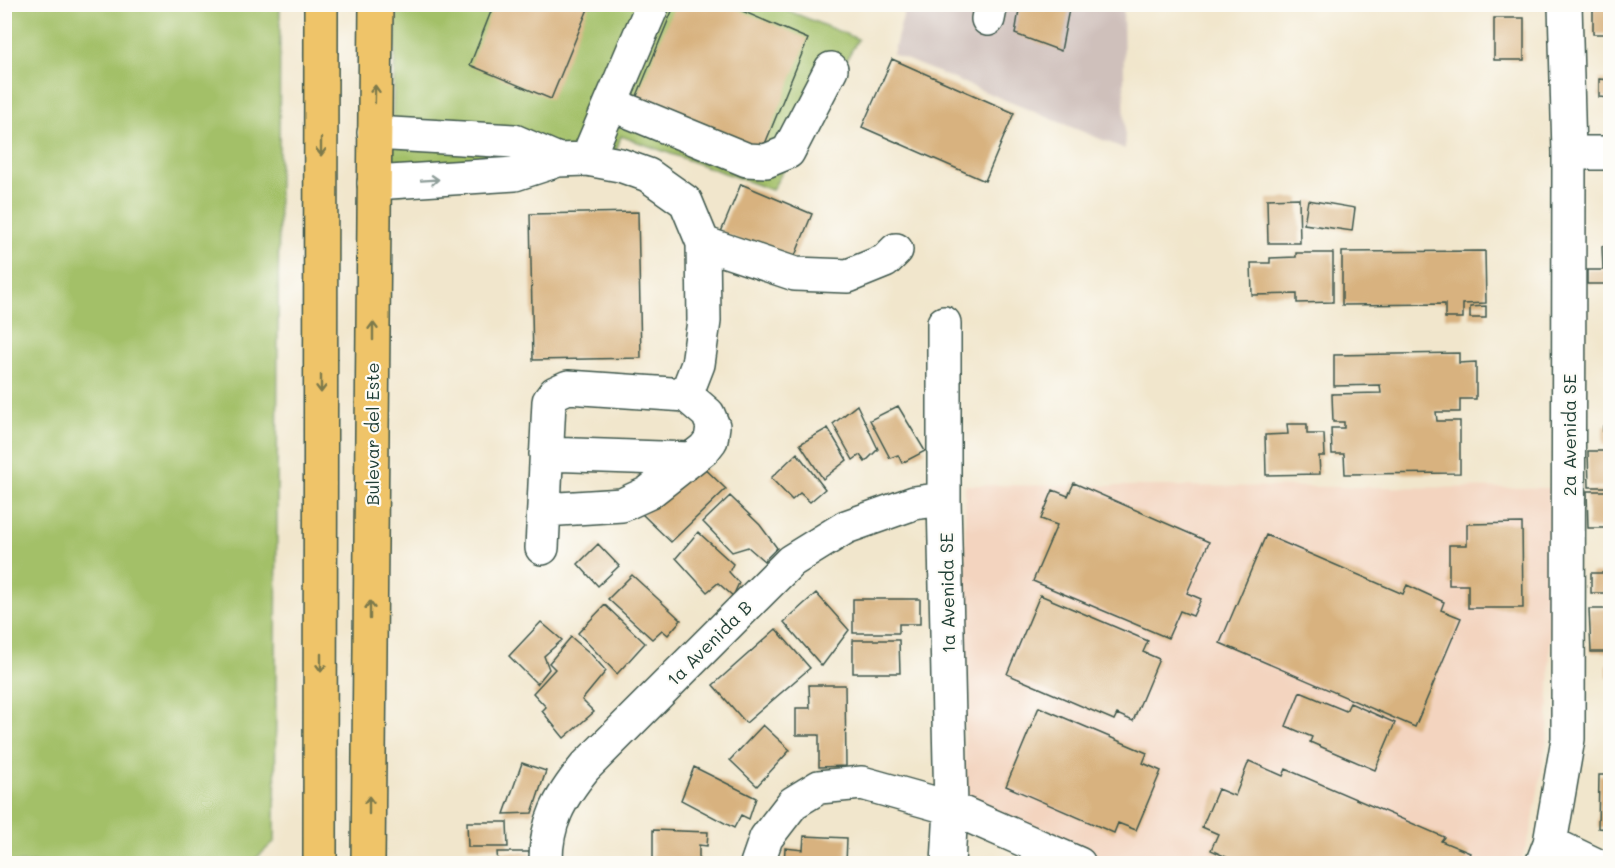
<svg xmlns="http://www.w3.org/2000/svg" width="1615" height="868" viewBox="0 0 1615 868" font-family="Mali,sans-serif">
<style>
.built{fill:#f3d4bf}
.industrial{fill:#cfc0bb}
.green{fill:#a3c068;stroke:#617e4e;stroke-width:1.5}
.building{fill:#d8b27f}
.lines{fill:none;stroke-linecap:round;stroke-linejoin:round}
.minor-casing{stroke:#3e564b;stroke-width:36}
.highway-casing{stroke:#3e564b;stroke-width:36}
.minor{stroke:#fff;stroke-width:33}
.highway{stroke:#efc469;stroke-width:33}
.oneway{stroke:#7d7a4c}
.oneway2{stroke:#8f9e9a}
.labels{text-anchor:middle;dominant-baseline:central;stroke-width:4.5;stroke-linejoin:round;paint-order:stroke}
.street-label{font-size:18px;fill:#1f3d34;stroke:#fdfcf7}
</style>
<rect width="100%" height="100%" fill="#fdfcf7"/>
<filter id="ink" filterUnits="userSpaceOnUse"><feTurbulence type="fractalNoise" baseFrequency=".0167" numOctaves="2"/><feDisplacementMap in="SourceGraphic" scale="12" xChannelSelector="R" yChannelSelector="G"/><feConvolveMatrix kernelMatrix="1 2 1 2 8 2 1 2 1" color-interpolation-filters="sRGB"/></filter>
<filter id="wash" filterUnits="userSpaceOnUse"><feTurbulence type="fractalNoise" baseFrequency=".008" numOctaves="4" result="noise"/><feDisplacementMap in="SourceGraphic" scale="24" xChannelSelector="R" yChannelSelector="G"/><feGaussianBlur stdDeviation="1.35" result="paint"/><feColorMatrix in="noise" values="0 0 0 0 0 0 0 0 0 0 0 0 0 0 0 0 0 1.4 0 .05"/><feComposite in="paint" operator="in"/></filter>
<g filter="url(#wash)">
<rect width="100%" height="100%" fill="#f1e6cc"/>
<path class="built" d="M965 485 1554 488 1548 734 1531 831 1520 863H1116L965 799Z"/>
<path class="industrial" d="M906 5H1123L1125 149 893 54Z"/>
<path class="green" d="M5 4 280 5 275 841 251 863H5Z
M397 5H774L858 39 772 190 621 136 610 169 389 194Z"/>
<g id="blocks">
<path class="building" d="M494 4H590L551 99 470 65Z
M675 4H726L808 39 760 156 634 103Z
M1020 4H1070L1061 51 1015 34Z
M1593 4H1610V34H1593Z
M1494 18H1524V60H1494Z
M892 59 1014 113 985 181 862 127Z
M1599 79 1610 80V98L1599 97Z
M741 184 812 214 792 263 721 232Z
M1299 198 1300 243H1268L1267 199Z
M1308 200 1355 208 1352 231 1304 224Z
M638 212 641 358 533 360 530 214Z
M1602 246H1610V284H1587V270H1603Z
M1485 251 1486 303 1463 304V318H1445V304L1342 305V252Z
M1296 253H1333V302L1297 303V294L1252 295 1251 263H1270V258L1296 257Z
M1486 306V318H1470V307Z
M1459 353V363L1476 362V399H1460V412H1436L1437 421H1460V473L1345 474 1344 454H1332L1331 428H1344V422H1333L1332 394 1381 393 1380 385 1334 386V355Z
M857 405 878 449 865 462 860 455 853 460 833 424Z
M898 406 925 451 902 463 898 455 890 458 870 420Z
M1287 424H1307V434H1324L1325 456H1319L1320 474 1266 475 1265 435 1288 434Z
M1603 426H1610V444L1603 445Z
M828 428 847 460 823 479 800 444Z
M1588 451H1610V487H1589Z
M797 453 825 489 810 502 800 493 792 500 771 478Z
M696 460 726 489 671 542 642 514Z
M1074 483 1209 542 1187 593 1201 599 1193 616 1180 611 1168 638 1033 581 1057 525 1041 519 1053 490 1068 496Z
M1587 491H1610V528H1588Z
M730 496 760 525 777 548 764 561 748 547 732 552 703 522Z
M1522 523 1523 608H1468V585H1449V545H1467V524Z
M698 532 733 564 729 572 739 583 733 596 718 583 707 592 676 558Z
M1266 535 1403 594 1407 585 1444 602 1441 610 1461 618 1415 727 1220 643Z
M598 544 619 566 598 586 578 564Z
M1591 573H1610V593H1591Z
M632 575 681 620 668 635 662 630 652 639 608 599Z
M816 593 849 630 822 666 784 622Z
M1040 595 1148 641 1143 652 1159 659 1133 721 1117 714 1114 720 1007 674Z
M853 599H920V624H899V633H853Z
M605 605 645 643 617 674 578 633Z
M1589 609H1610V652H1591Z
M541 622 562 640 544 656 549 669 537 684 509 656Z
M776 629 810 668 746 723 713 685Z
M571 637 591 654 606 671 582 700 594 712 564 738 542 711 546 707 533 693 555 669 549 663Z
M853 640H899L900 673H853Z
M1607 664H1610V677H1607Z
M809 685H845L846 766 819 767V735H796V708H810Z
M1300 692 1346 711 1350 703 1395 723 1375 770 1310 742 1312 737 1286 726Z
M1039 707 1147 753 1143 763 1161 771 1136 830 1118 823 1114 833 1006 786Z
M763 725 790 750 757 786 730 760Z
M1249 761 1283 776 1286 769 1444 837 1441 841 1470 853 1466 864H1241L1211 850 1218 834 1202 827 1218 789 1235 796Z
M522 763 546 771 532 813 504 814Z
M694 767 756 798 749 819 741 815 734 828 681 800Z
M1599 775H1610V829L1598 828Z
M467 822H507L508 847H468Z
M653 830 708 832 707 846 699 845V864L653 862Z
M804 836 847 838 846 864H784L785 848 803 850Z
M497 852H531V864H498Z
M866 860 895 862V864H866Z"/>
</g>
</g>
<g filter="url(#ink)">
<use href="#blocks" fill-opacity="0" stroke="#3e564b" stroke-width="1.5"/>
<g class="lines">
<defs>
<path id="minor" d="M988 19 991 4
M611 104 747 160 766 161 788 152 831 69
M374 133 514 141 558 160
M1569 153H1610
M587 159 653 4
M374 183 515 174 558 160 587 159 620 165 648 175 686 202 703 243 704 321 698 364 686 395
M703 243 795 274 848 276 885 261 896 250
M944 323V499L951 808 948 864
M546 454 690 459
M542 548 549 401 555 393 568 387 686 395 708 414 713 426 711 440 704 449 648 493 622 505 544 510
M1550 843 1594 864
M546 864C545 823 560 798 585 767L791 561 846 527 914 503 944 499
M757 864 766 838 793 803 819 787 862 783 951 808 1079 864
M1542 864 1550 843 1568 739 1569 153 1565 4"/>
<path id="highway" d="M320 864 321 4
M368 864 376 4"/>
</defs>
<use href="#minor" class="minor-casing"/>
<use href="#highway" class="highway-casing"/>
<use href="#minor" class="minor"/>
<use href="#highway" class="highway"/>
</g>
<defs><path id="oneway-shaft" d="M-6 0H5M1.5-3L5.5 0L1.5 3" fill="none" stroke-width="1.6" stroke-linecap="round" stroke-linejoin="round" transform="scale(1.5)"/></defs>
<g class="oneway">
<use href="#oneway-shaft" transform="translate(375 94) rotate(-89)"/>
<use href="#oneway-shaft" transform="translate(321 147) rotate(90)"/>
<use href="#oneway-shaft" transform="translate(373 331) rotate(-90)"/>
<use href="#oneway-shaft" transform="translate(321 384) rotate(90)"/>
<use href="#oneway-shaft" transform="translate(370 610) rotate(-90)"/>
<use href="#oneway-shaft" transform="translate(321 663) rotate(90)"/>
<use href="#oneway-shaft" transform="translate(369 805) rotate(-90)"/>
</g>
<use class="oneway2" href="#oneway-shaft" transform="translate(430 180) rotate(-4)"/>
</g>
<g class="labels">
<g class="street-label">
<text transform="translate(372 434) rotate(-90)">Bulevar del Este</text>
<text transform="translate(1569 435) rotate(-90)">2a Avenida SE</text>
<text transform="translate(947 593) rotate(-91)">1a Avenida SE</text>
<text transform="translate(709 643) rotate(-45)">1a Avenida B</text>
</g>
</g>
<rect width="1615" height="868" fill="none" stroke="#fdfcf7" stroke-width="24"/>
</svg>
